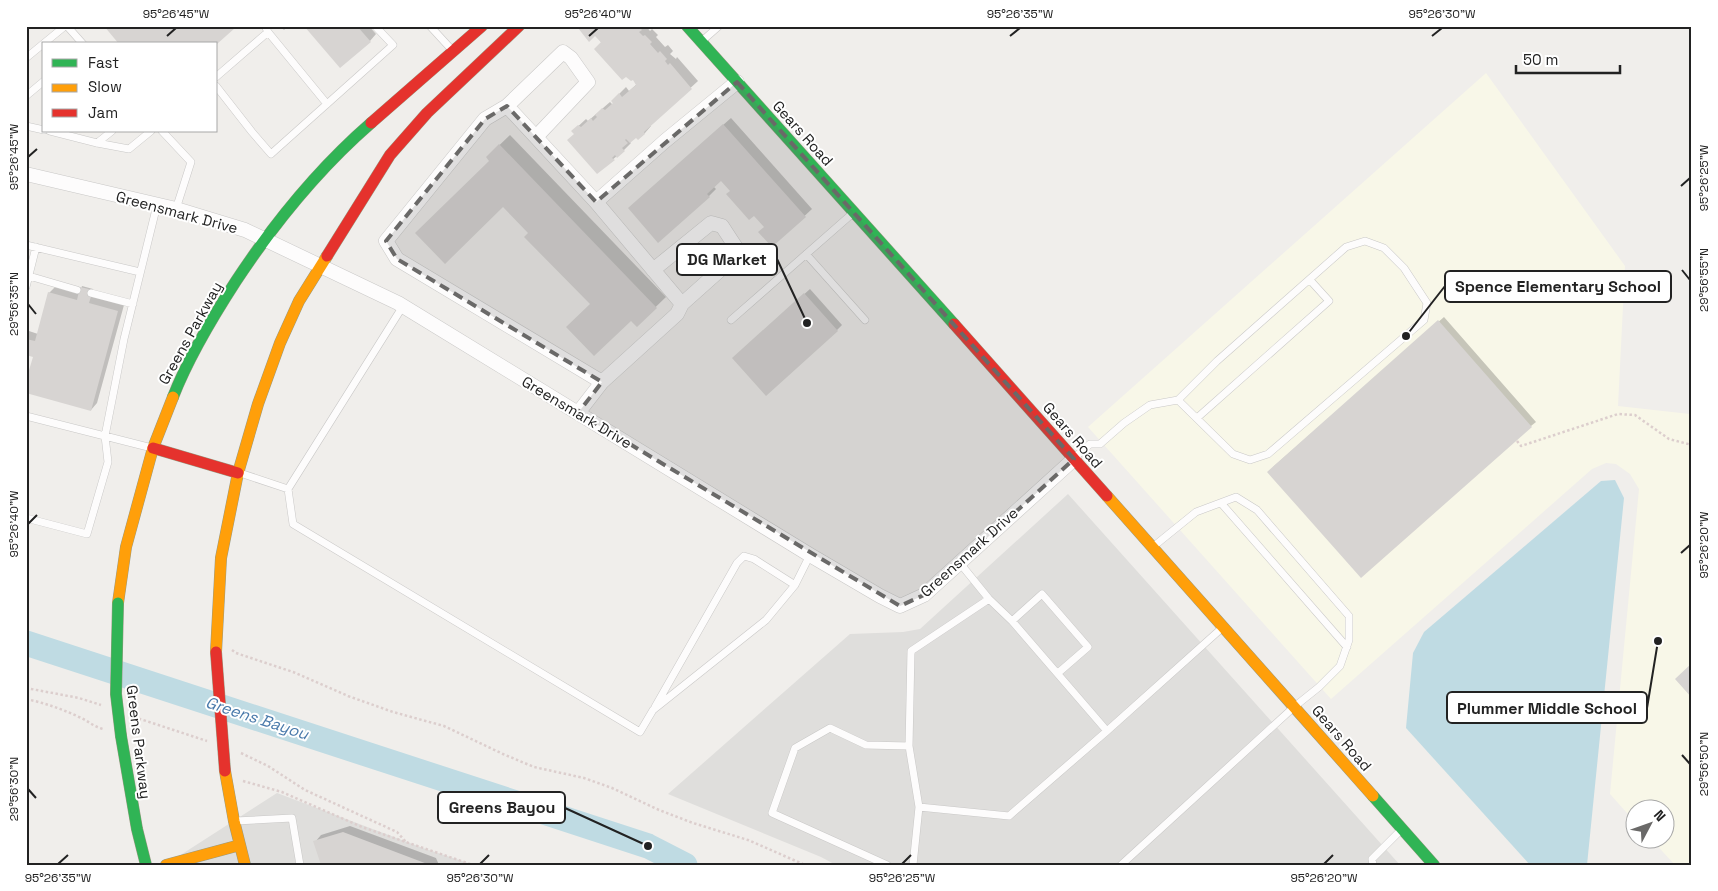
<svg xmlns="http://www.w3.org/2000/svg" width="1718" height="891" viewBox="0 0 1718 891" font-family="'Space Grotesk',sans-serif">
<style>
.residential{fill:#dfdedc}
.education{fill:#f8f7e8}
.water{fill:#bfdbe3}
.shadow{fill:#0003}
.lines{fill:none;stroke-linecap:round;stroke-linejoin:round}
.river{stroke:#bfdbe3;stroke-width:25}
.building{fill:#d7d4d2}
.lane-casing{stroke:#c9c8c7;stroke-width:8}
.street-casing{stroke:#c9c8c7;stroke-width:15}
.fast-casing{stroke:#999a82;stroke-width:12}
.slow-casing{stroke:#999a82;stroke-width:12}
.jam-casing{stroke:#999a82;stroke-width:12}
.path{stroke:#dccecd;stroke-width:2.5;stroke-dasharray:2.5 2.5;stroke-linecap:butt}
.lane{stroke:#fdfcfc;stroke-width:7}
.street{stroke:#fdfcfc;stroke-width:14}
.fast{stroke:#30b455;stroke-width:11}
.slow{stroke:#ff9f0a;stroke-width:11}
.jam{stroke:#e5322d;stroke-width:11}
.fast-bridge-casing{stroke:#999a82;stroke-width:12;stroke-linecap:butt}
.jam-bridge-casing{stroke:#999a82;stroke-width:12;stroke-linecap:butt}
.fast-bridge{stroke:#30b455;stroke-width:11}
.jam-bridge{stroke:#e5322d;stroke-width:11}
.marked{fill:#6a6968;fill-opacity:0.2;stroke:#6a6968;stroke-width:4;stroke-dasharray:10 6;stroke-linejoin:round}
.ticks{fill:none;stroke:#222;stroke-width:2}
.labels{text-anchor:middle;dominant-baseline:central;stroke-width:4;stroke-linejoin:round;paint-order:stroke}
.street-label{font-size:15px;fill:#222;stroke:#fff}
.water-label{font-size:16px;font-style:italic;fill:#4a7aab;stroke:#fff}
.leader{fill:none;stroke:#222;stroke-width:2}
.callout-dot{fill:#222;stroke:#fff;stroke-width:2}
.callout{fill:#fff;stroke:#222;stroke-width:2}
.callout-label{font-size:16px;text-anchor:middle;font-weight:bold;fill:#222}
.neatline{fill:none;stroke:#222;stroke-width:2}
.ticks-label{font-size:12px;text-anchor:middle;fill:#222}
</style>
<rect width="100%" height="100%" fill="#f0eeeb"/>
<path class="residential" d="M1068 494 1400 865H836L821 857 668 794 850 634 903 632 920 629Z
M277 793 423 848 474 865H165Z"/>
<path class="education" d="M1486 73 1625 266 1618 406 1690 414 1692 395V865H1675L1651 839 1666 838V808H1636L1635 822 1610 794 1639 489 1630 474 1616 464 1606 463 1592 469 1331 699 1088 427Z"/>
<path class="water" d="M1615 480 1624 498 1587 865H1530L1406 728 1413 653 1424 632 1601 481Z"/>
<path class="shadow" d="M280 26H288L284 30Z
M305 26H369L376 34 370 41Z
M581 26H646L650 31 652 29 658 35 656 37 665 47 668 45 673 51 670 54 676 59 677 57 698 81 650 125 651 126 645 133 638 139 636 136 630 142 631 143 624 150 598 172 573 131 586 119 588 121 610 102 615 107 612 101 626 87 629 91 637 84 595 35Z
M731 118 812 209 772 246 765 226 721 180 713 186 716 189 709 196 658 241 636 202Z
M510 135 666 297 637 325 530 233 491 161 487 157Z
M56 286 80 292 82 286 93 289 92 296 124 305 97 403 91 410 34 356 26 354V334L29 331 38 334 49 293Z
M810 289 842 325 837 330 739 353Z
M1444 317 1536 422 1531 426 1273 467Z
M350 826 436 858 439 865H339L315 842 321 835Z"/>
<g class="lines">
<path class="river" d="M26 643 648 846 685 865"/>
</g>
<path class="building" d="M104 26H233L235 28 217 44H119Z
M304 26H357L371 42 340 68Z
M580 26H638L642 30 639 32 643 36 645 35 652 42 650 44 658 53 660 51 667 59 665 61 668 65 670 63 692 89 644 132 645 134 638 140 636 138 630 143 626 139 625 140 628 143 622 148 625 151 617 158 615 155 612 158 615 160 597 174 567 140 574 134 571 131 578 125 581 127 591 118 593 121 597 117 595 115 602 108 605 110 613 103 611 101 619 93 622 97 636 85 633 80 631 81 626 77 622 80 594 49 601 42 595 36 589 42 578 28Z
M723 124 806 217 772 247 758 232 764 227 754 216 749 220 726 194 730 191 721 181 707 194 710 197 658 243 628 208Z
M499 144 657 308 637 327 631 321 594 356 566 327 590 304 524 237 528 233 503 207 445 264 415 233 489 161 486 157Z
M80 287 93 290 89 303 118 311 91 411 26 393V380L33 357 26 355V339L35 341 48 292 77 300Z
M804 293 838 331 766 396 732 358Z
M1438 320 1532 427 1361 578 1267 472Z
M1692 663V698L1675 679Z
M343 832 430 865H321L313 841Z"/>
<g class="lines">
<defs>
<path id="lane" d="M67 26 83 44
M430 26 452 50
M268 32 327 104
M702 41 719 26
M26 58 65 26
M216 77 268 32 265 26
M216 86 252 132 271 154 393 45 375 26
M26 96 44 81
M26 126 44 130
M50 131 97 143 129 149 151 131
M162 131 191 162 176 209
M97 143 112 131
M26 245 140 272
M806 254 865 320
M29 276 77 290
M26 287 36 247
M91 293 133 304
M731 320 853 213
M26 416 152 448
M1197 418 1329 301 1310 280
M1075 457 1090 444H1100L1124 423 1150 405 1178 400 1217 361 1346 247 1365 241 1384 248 1404 268 1427 303 1424 320 1268 454 1250 460 1233 454 1178 400
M240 473 288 489 293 524 640 732 653 710 766 620 795 585 810 555
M288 489 403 306
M1221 503 1347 647
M26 518 87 534 108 462 105 436 124 339 157 205
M959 562 989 599 1012 621 1107 731
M1012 621 1042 594 1088 647 1058 673
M655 707 737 563 744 556 754 559 795 585
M919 807 1009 816 1107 731 1222 628
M235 821 292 818 300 865
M887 865 772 813 795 748 830 728 866 745 909 746
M913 865 919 807 909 746 911 651 989 599
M1121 865 1294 707 1319 687 1340 666 1349 640V616L1257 510 1236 497 1196 512 1154 546
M1373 865 1372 859 1402 829"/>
<path id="street" d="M507 106 563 52 571 58 588 82 536 137
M26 174 176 209 245 230 398 303 810 555 880 596 900 606 924 595 1074 459
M596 202 682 304 677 314 602 382
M653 270 711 223 722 226 737 249 729 262 682 304
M578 413 602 382 397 259 386 241 485 119 507 106 596 202 665 141 737 82"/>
<path id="fast" d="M687 26 954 324
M173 397C189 356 212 318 236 281 275 222 317 170 371 123
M121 736 137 829 146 865
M1373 796 1434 865"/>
<path id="slow" d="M1107 496 1373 796
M118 603 126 547 153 448 173 397
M216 652 221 558 238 473 258 404 280 343 299 301 327 256
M225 771 234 821 245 865
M166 865 240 845"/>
<path id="jam" d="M371 123 482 26
M327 256 390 155 427 113 519 26
M954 324 1107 496
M153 448 238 473"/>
</defs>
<use href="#lane" class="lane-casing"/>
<use href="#street" class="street-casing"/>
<use href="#fast" class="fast-casing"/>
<use href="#slow" class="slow-casing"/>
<use href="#jam" class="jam-casing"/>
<path class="path" d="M1517 441 1521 446 1618 414 1635 415 1669 439 1692 445
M232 650 236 653 293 672 348 696 393 712 444 726 503 754 534 767 584 778 612 788 659 810 693 823 748 840 805 865
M26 688 79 698 101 705
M26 699C45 703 62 709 79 717 87 720 94 727 103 729
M134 717 207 741
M241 753 268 766 305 790 397 832 406 842
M243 781 282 792 362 827 473 865"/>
<use href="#lane" class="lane"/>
<use href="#street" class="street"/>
<use href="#fast" class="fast"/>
<use href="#slow" class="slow"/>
<use href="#jam" class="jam"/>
<defs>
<path id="fast-bridge" d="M118 603 116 694 121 736"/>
<path id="jam-bridge" d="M216 652 225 771"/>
</defs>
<use href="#fast-bridge" class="fast-bridge-casing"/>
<use href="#jam-bridge" class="jam-bridge-casing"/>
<use href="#fast-bridge" class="fast-bridge"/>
<use href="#jam-bridge" class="jam-bridge"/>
</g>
<path class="marked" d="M737 82 1074 459 924 595 900 606 578 413 602 382 397 259 386 241 485 119 507 106 596 202Z"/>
<path class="ticks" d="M167 36 176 28M589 36 598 28M1010 36 1020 28M1432 36 1442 28M28 157 37 149M1681 186 1690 178M1682 270 1690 280M28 304 36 314M28 524 37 515M1681 553 1690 545M1682 755 1690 764M28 789 36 798M58 864 68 855M480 864 489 855M902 864 911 855M1324 864 1333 855"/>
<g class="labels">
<g class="street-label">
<text transform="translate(803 133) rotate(48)">Gears Road</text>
<text transform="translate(177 212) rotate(15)">Greensmark Drive</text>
<text transform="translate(190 333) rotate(-61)">Greens Parkway</text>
<text transform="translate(577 412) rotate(31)">Greensmark Drive</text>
<text transform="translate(1073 435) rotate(49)">Gears Road</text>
<text transform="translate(969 552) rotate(-42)">Greensmark Drive</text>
<text transform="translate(1342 738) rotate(49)">Gears Road</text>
<text transform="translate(139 742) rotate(83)">Greens Parkway</text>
</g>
<g class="water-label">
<text transform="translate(257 718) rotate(18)">Greens Bayou</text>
</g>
</g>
<path class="leader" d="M807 323L777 259M1406 336L1445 286M1658 641L1647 708M648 846L565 808"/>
<g class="callout-dot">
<circle cx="807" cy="323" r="5"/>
<circle cx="1406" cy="336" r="5"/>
<circle cx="1658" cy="641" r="5"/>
<circle cx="648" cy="846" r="5"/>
</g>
<g class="callout">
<rect x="677" y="244" width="100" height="31" rx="5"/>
<rect x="1445" y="271" width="226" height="31" rx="5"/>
<rect x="1447" y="692" width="200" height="31" rx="5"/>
<rect x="438" y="792" width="127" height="31" rx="5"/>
</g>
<g class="callout-label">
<text x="727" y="265">DG Market</text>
<text x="1558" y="292">Spence Elementary School</text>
<text x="1547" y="714">Plummer Middle School</text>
<text x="502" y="813">Greens Bayou</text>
</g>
<rect width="1718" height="891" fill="none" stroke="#ffffff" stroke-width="55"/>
<rect x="42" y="42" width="175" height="90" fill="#ffffff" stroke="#a7a7a7"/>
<rect x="52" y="59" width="25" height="8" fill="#30b455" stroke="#a7a7a7"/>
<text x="88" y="68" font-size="15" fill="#222222">Fast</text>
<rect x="52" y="84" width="25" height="8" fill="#ff9f0a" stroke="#a7a7a7"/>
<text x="88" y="92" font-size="15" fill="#222222">Slow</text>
<rect x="52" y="109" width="25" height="8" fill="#e5322d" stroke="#a7a7a7"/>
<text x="88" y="118" font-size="15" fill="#222222">Jam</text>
<g transform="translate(1650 824) rotate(49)"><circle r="24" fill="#ffffff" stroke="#a7a7a7"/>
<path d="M0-4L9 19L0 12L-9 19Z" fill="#6a6968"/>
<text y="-8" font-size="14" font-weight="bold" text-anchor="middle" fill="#222222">N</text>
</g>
<path d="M1516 65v8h104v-8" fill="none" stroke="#222222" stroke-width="2.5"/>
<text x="1523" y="65" font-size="15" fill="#222222" stroke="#ffffff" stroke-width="4" paint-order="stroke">50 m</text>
<rect x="28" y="28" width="1662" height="836" class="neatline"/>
<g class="ticks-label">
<text x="176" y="18">95°26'45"W</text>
<text x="598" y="18">95°26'40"W</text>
<text x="1020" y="18">95°26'35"W</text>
<text x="1442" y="18">95°26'30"W</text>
<text transform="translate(14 157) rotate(-90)" y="4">95°26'45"W</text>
<text transform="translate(1704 178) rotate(-90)" y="4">95°26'25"W</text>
<text transform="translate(1704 280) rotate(-90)" y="4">29°56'55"N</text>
<text transform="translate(14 304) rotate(-90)" y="4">29°56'35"N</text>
<text transform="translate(14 524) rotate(-90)" y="4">95°26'40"W</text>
<text transform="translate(1704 545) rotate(-90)" y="4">95°26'20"W</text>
<text transform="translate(1704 764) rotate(-90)" y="4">29°56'50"N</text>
<text transform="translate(14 789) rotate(-90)" y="4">29°56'30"N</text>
<text x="58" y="882">95°26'35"W</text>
<text x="480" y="882">95°26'30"W</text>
<text x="902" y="882">95°26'25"W</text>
<text x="1324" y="882">95°26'20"W</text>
</g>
</svg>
